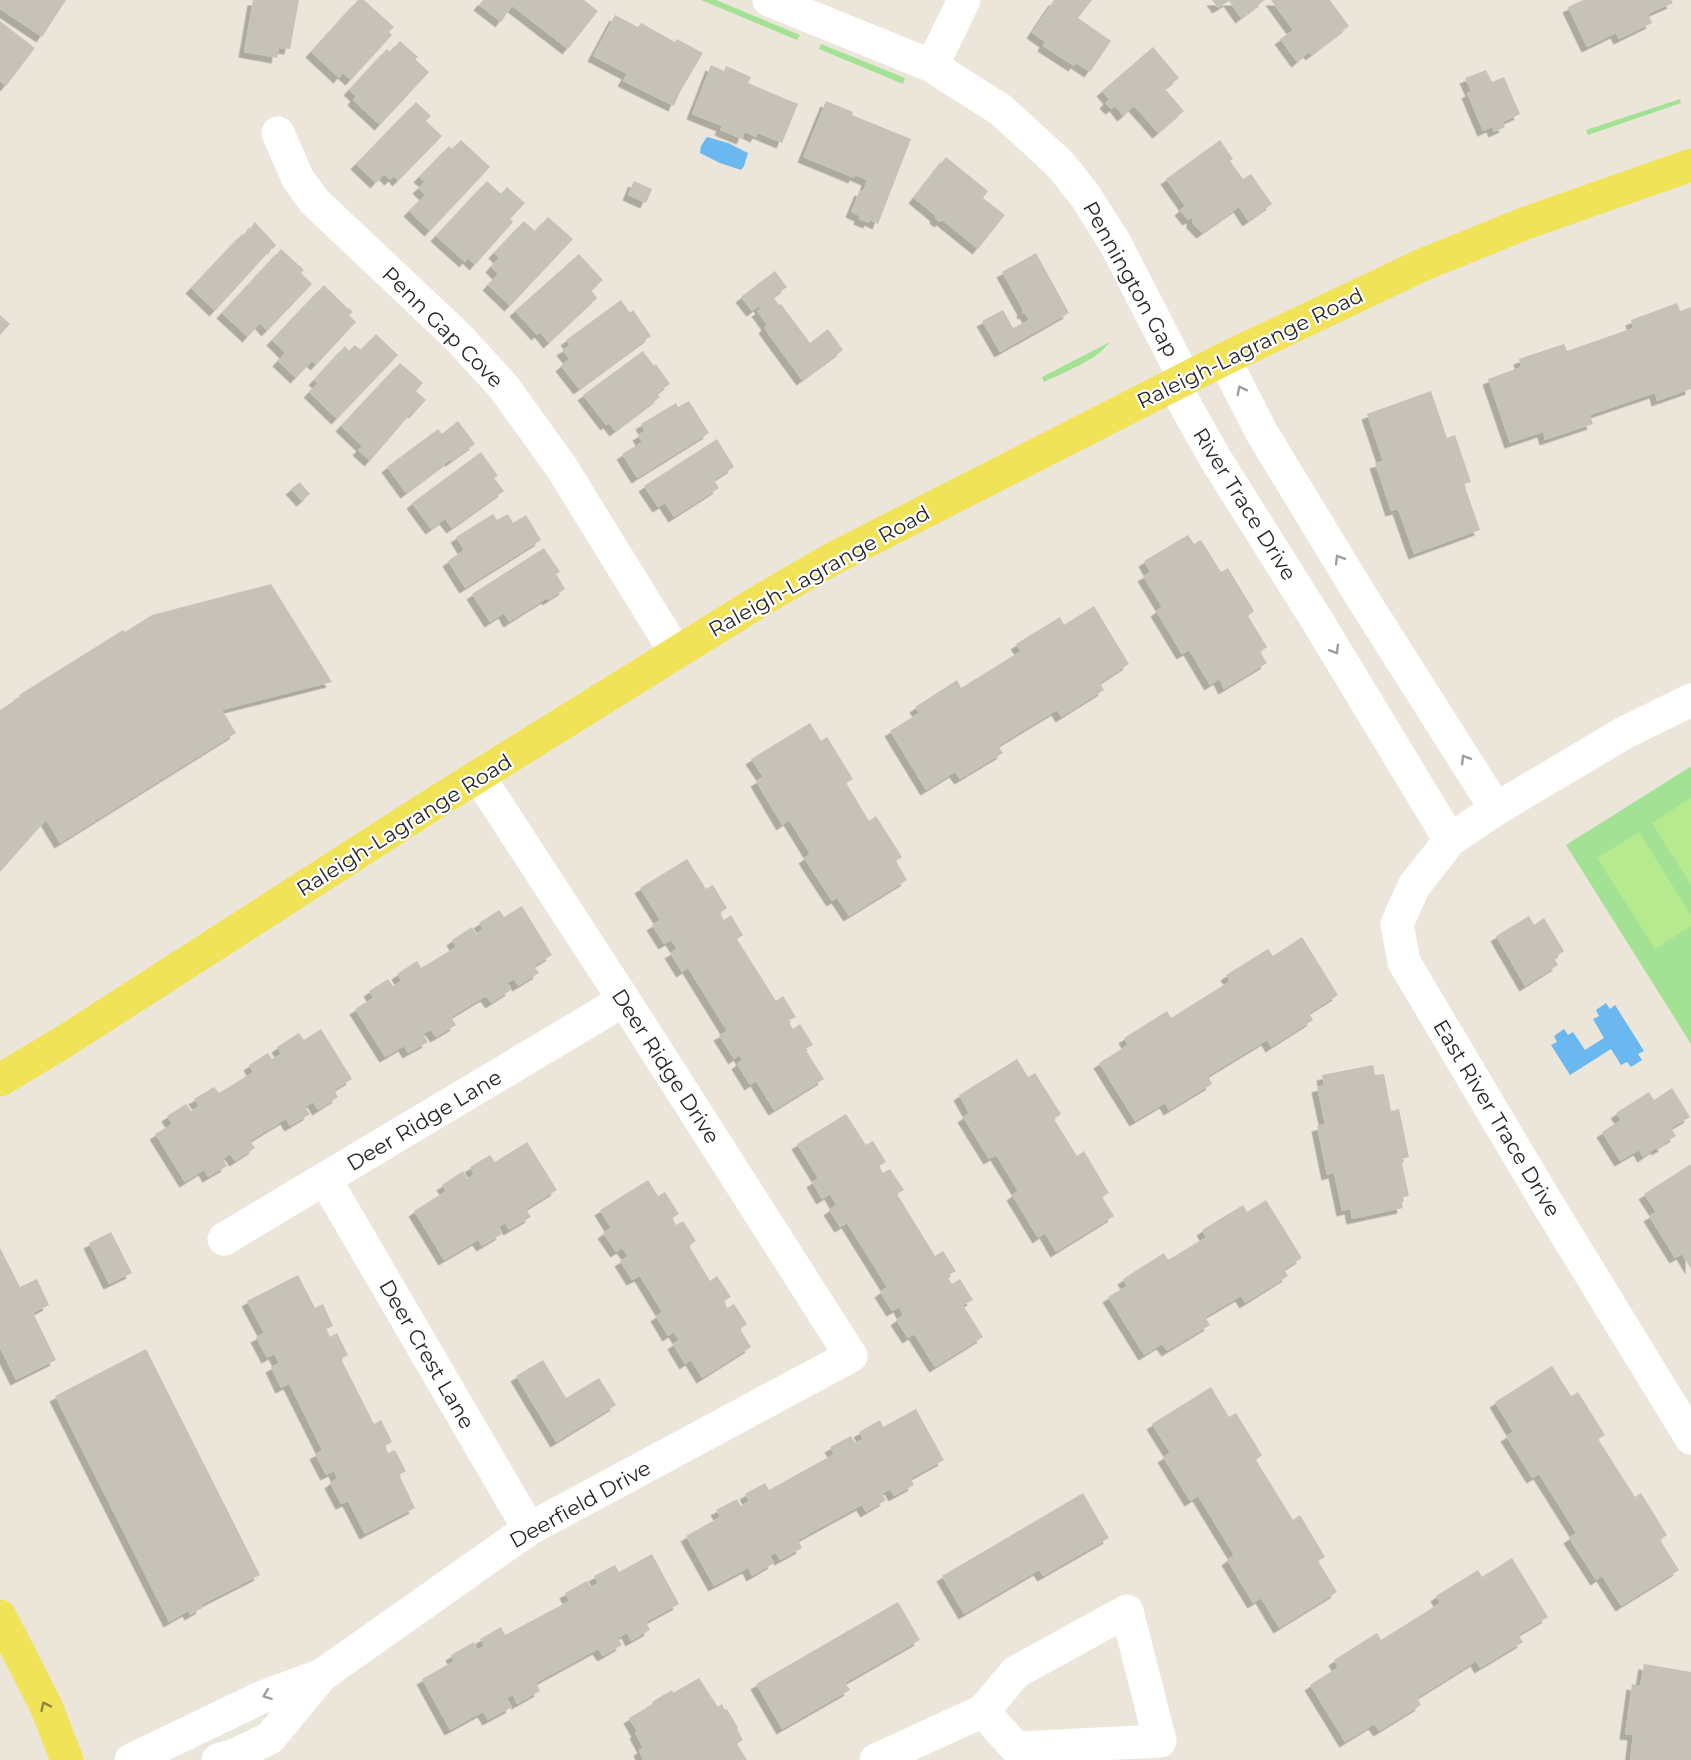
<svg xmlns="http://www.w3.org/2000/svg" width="1691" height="1760" viewBox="0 0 1691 1760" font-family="Montserrat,sans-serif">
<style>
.green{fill:#a3e294}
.pitch{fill:#b7ea8f}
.water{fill:#6ab8ef}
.building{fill:#c6c2b9;filter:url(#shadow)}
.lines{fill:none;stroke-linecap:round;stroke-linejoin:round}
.minor{stroke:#fff;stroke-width:33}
.major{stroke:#f1e357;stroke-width:33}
.oneway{stroke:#9e9e9e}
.oneway2{stroke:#8c8640}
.labels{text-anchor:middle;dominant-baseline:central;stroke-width:4.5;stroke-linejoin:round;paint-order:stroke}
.street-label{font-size:21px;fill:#282828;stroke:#fff}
</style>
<defs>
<filter id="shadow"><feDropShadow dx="-5.5" dy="5.5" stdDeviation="0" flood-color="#0004"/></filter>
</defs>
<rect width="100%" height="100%" fill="#ebe6d9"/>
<path class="green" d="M701 0H716L800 35 797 40Z
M821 44 905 78 903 84 819 49Z
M1680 99 1681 103 1588 135 1586 130Z
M1110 342C1094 362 1066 371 1044 382L1042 377Z
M1690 767 1691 768V1044L1566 845Z"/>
<path class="pitch" d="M1691 798V885L1652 823Z
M1639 832 1691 915V926L1655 949 1597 858Z"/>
<path class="water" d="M707 137 728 143 748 153 744 166 741 170 720 163 700 153 701 146Z
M1606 1003 1610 1009 1615 1005 1644 1051 1638 1054 1642 1060 1631 1067 1627 1062 1621 1065 1611 1049 1570 1075 1551 1045 1557 1042 1554 1036 1564 1029 1568 1035 1573 1032 1585 1050 1604 1038 1593 1019 1599 1016 1596 1010Z"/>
<path class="building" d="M0 0H66L42 37 0 9Z
M253 0H299L290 49 279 48 277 58 244 52Z
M358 0H364L394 27 389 32 392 35 351 80 343 73 339 78 311 52Z
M483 0H584L598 11 568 49 512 6 501 22 479 5Z
M1054 0H1092L1078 18 1111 41 1090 72 1076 63 1074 66 1043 46 1045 42 1032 33Z
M1212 0H1265L1241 18 1229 1 1218 8Z
M1271 0H1330L1349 26 1311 55 1309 52 1297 62 1280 39 1293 30Z
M1583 0H1671L1673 3 1648 14 1652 23 1619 39 1616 33 1587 47 1568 7Z
M615 15 638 27 641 23 675 42 677 39 703 53 680 92 674 106 623 81 627 74 593 56Z
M0 21 35 48 6 86 0 81Z
M400 41 418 57 415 59 429 72 380 125 353 100 356 96 349 90 387 49 390 52Z
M1153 47 1179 78 1165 89 1184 111 1158 133 1134 106 1123 116 1115 106 1111 109 1105 103 1109 99 1102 91Z
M711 65 724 71 726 66 751 77 748 83 798 104 782 143 758 133 756 137 745 132 742 139 720 130 722 126 692 114Z
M1486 70 1492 82 1504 77 1520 114 1503 122 1505 127 1494 132 1492 127 1483 131 1467 93 1471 91 1465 78Z
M826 101 853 112 852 115 911 139 878 224 870 220 869 223 859 219 860 216 851 212 860 190 863 191 867 180 855 175 854 178 803 157Z
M416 102 431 116 426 121 442 136 398 181 394 176 390 180 384 174 376 183 356 164Z
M461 140 490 167 430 231 409 211 425 195 418 188 425 182 419 177 449 146 452 149Z
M1220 140 1233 159 1230 161 1243 179 1251 174 1272 204 1248 221 1239 207 1202 233 1192 223V218L1188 220 1180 210 1185 206 1166 179Z
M946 157 988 191 983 198 1005 215 978 249 942 220 940 222 935 218 936 216 914 198Z
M487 181 501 194 507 187 525 203 510 219 513 222 475 265 468 258 465 262 436 236Z
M634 181 652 189 646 203 628 195Z
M548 217 573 239 510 306 488 285 498 274 491 267 499 258 494 253 524 221 535 231Z
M255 222 276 245 273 249 272 248 215 311 191 288 242 234 244 236Z
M281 249 304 270 301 273 312 284 267 331 260 323 248 337 222 313Z
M1036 253 1069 313 1000 352 982 321 1003 310 1013 328 1029 320 1025 313 1023 314 1022 311 1023 310 1002 272Z
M579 254 603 280 591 290 597 298 549 343 540 332 537 335 515 311Z
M775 271 787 287 773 297 779 305 781 304 810 343 828 329 843 350 802 380 764 328 767 325 757 311 761 309 759 306 752 311 741 297Z
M324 285 348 309 349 308 353 312 349 315 356 322 316 365 312 361 296 378 278 361 285 353 272 340Z
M621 300 630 313 633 310 651 336 579 389 561 366 569 359 562 350 570 345 566 340Z
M1677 303 1680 311 1691 307V389L1657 401 1655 393 1590 415 1593 424 1545 440 1543 432 1510 443 1488 379 1521 367 1519 359 1564 344 1567 351 1633 328 1631 320Z
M0 315 10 324 0 335Z
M376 334 398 355 337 419 309 392 318 383 314 380 345 346 349 351 355 345 361 350Z
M643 351 654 366 656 364 670 384 657 393 660 397 615 431 609 423 606 425 583 395Z
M400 363 423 383 416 391 426 400 414 413 412 412 370 461 358 450 362 446 341 426Z
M1431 391 1447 438 1455 435 1471 482 1464 484 1480 530 1414 554 1398 509 1391 511 1375 463 1383 461 1367 414Z
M689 401 709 433 637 478 622 454 642 442 638 435 645 431 641 424 676 403 678 407Z
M458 421 475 444 451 461 450 460 406 493 387 467 438 429 442 434Z
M717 439 734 467 714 480 719 488 674 517 665 503 658 507 644 486Z
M481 452 498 476 494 478 504 491 452 528 445 519 431 529 412 503Z
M300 482 310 494 302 501 291 489Z
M493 514 497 520 508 514 513 523 526 515 541 540 465 588 448 561 464 550 456 537Z
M1188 535 1194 544 1201 540 1221 572 1228 568 1254 611 1248 616 1267 647 1260 652 1267 663 1224 689 1219 679 1210 685 1189 650 1182 654 1156 611 1162 607 1143 576 1150 572 1144 561Z
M544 548 560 572 556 574 565 589 548 600 547 598 509 622 504 613 490 622 472 594Z
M271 584 332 682 222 710 236 733 60 843 46 820 0 872V710L20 697 19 695 123 630 125 632 152 615Z
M1094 606 1129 664 1100 683 1104 690 1061 717 1057 710 998 746 1003 753 960 779 955 772 926 790 890 731 919 713 915 707 957 680 961 688 1021 651 1016 644 1060 617 1064 625Z
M810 723 821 741 827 737 853 779 846 783 869 821 876 816 902 857 896 861 907 880 849 916 837 898 832 901 804 858 810 854 789 820 782 825 756 781 763 777 751 759Z
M687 859 706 889 713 885 727 908 720 913 724 920 731 915 743 935 737 939 776 1001 783 996 796 1017 788 1021 793 1029 800 1024 813 1045 805 1049 824 1079 774 1110 756 1081 750 1085 737 1064 742 1060 739 1055 734 1059 719 1035 727 1031 688 968 682 972 670 953 677 949 671 940 664 944 652 925 660 920 640 888Z
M522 906 552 955 534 966 539 973 518 986 514 979 507 983 511 990 491 1003 486 996 451 1017 456 1025 436 1037 431 1030 423 1034 428 1042 408 1053 404 1046 385 1057 355 1009 373 998 369 991 388 979 393 986 401 981 397 974 417 961 421 968 456 947 452 940 472 927 476 934 483 929 479 923 499 910 504 917Z
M1529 916 1534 925 1544 918 1564 951 1554 958 1558 965 1525 986 1496 936Z
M1302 937 1338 995 1309 1013 1313 1020 1271 1047 1267 1040 1208 1076 1212 1084 1169 1110 1165 1103 1135 1121 1099 1063 1128 1045 1124 1038 1167 1011 1171 1018 1230 981 1226 975 1268 949 1273 956Z
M321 1029 352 1079 334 1090 338 1097 318 1110 313 1102 305 1107 310 1114 290 1126 286 1119 250 1141 255 1148 235 1161 230 1154 223 1159 227 1166 208 1177 204 1170 185 1182 155 1134 172 1124 167 1116 186 1104 191 1111 199 1106 194 1099 214 1087 219 1093 253 1072 249 1065 268 1053 272 1059 281 1054 277 1047 299 1033 304 1040Z
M1017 1059 1028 1077 1035 1073 1061 1114 1054 1119 1077 1156 1084 1151 1109 1193 1102 1197 1114 1216 1056 1252 1045 1233 1038 1238 1012 1195 1018 1191 996 1155 989 1159 963 1117 969 1113 959 1095Z
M1373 1065 1375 1075 1384 1074 1391 1111 1399 1109 1409 1157 1401 1159 1409 1196 1401 1198 1403 1208 1352 1219 1350 1209 1342 1211 1334 1173 1327 1175 1317 1126 1325 1124 1317 1087 1324 1085 1322 1075Z
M1672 1088 1690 1117 1671 1128 1676 1136 1663 1144 1664 1146 1657 1150 1656 1148 1643 1157 1639 1150 1620 1161 1602 1132 1621 1120 1616 1113 1649 1092 1654 1100Z
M846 1114 866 1145 873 1141 886 1162 879 1166 883 1173 890 1169 904 1190 897 1194 935 1256 943 1251 956 1271 947 1276 952 1284 960 1279 973 1300 963 1305 983 1337 935 1367 914 1334 908 1338 896 1320 903 1315 899 1307 892 1311 880 1292 887 1287 847 1223 840 1227 829 1210 836 1205 830 1194 822 1199 812 1182 818 1178 797 1144Z
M527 1142 557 1190 526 1209 531 1217 509 1230 505 1223 498 1228 502 1234 482 1246 478 1240 444 1260 414 1211 446 1191 442 1185 463 1171 467 1179 474 1174 470 1167 490 1155 495 1162Z
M1691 1164V1269L1682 1254 1675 1258 1649 1216 1656 1212 1644 1194Z
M648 1180 658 1196 665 1192 679 1214 672 1218 676 1225 683 1221 696 1241 689 1246 710 1281 717 1276 731 1297 724 1301 727 1308 734 1304 747 1324 740 1329 751 1347 702 1378 691 1360 685 1364 673 1344 679 1340 674 1332 668 1336 656 1316 662 1312 640 1276 632 1280 620 1261 628 1256 622 1248 616 1252 603 1233 611 1228 600 1210Z
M1266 1200 1302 1258 1284 1269 1288 1276 1245 1303 1241 1296 1205 1317 1210 1325 1167 1351 1162 1344 1144 1355 1108 1297 1127 1286 1123 1279 1164 1253 1168 1260 1206 1237 1202 1230 1243 1205 1247 1212Z
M111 1232 132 1273 109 1284 89 1243Z
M0 1248 20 1287 37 1279 49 1305 33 1313 56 1360 16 1380 0 1348Z
M298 1275 315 1308 323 1304 333 1326 326 1329 330 1337 337 1333 348 1355 341 1359 374 1424 381 1420 392 1442 385 1446 388 1453 395 1450 406 1471 399 1475 415 1508 365 1534 348 1501 341 1504 330 1483 337 1478 334 1471 326 1475 315 1454 322 1450 289 1384 281 1388 271 1367 279 1363 274 1354 267 1358 256 1337 264 1333 247 1301Z
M146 1349 260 1575 201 1605 202 1608 190 1615 188 1611 169 1622 55 1396Z
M543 1360 566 1398 599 1378 616 1405 556 1442 516 1376Z
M1552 1366 1571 1396 1578 1392 1605 1435 1598 1439 1635 1497 1641 1493 1667 1535 1660 1540 1679 1570 1621 1606 1602 1576 1596 1580 1569 1538 1576 1533 1539 1474 1532 1478 1506 1436 1513 1432 1495 1402Z
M1211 1387 1229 1417 1236 1413 1262 1455 1256 1460 1293 1520 1300 1515 1325 1557 1318 1561 1337 1592 1279 1628 1261 1598 1253 1603 1227 1560 1234 1555 1198 1496 1190 1501 1163 1457 1170 1453 1152 1424Z
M916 1409 944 1460 911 1478 914 1485 894 1496 890 1489 882 1494 886 1500 866 1512 862 1505 798 1540 802 1548 780 1560 776 1553 770 1556 774 1563 752 1576 748 1568 714 1586 686 1536 720 1517 716 1510 737 1499 741 1506 749 1501 745 1494 765 1483 769 1490 834 1454 830 1447 851 1436 855 1443 863 1439 859 1432 880 1420 883 1427Z
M1083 1493 1109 1538 1043 1576 1039 1570 964 1614 942 1576Z
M652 1554 679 1604 646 1622 650 1630 631 1641 627 1633 618 1638 622 1645 603 1656 598 1649 536 1683 540 1691 517 1704 513 1695 507 1698 512 1707 488 1720 483 1712 450 1730 422 1679 454 1661 451 1655 474 1642 477 1650 484 1646 480 1639 501 1627 505 1635 569 1601 565 1593 587 1581 591 1587 598 1583 594 1576 615 1565 619 1572Z
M1512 1558 1548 1617 1518 1635 1523 1642 1480 1668 1476 1661 1417 1698 1421 1705 1379 1731 1374 1724 1345 1742 1310 1685 1338 1667 1334 1660 1377 1633 1381 1640 1440 1603 1436 1596 1478 1570 1482 1577Z
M898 1602 920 1640 845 1683 850 1690 782 1729 756 1684Z
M1644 1664 1691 1672V1760H1630L1633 1735 1625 1734 1632 1684 1640 1686Z
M699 1678 718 1707 722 1704 725 1710 727 1709 738 1728 737 1729 743 1740 737 1744 747 1760H643L639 1750 643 1748 635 1733 637 1732 629 1718 653 1704 652 1702 672 1690 673 1693Z"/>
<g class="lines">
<path class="minor" d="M769 0 932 66 1001 110 1060 164 1086 197 1115 243 1185 379
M932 66 964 0
M278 133 298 179 315 202 458 337 503 386 562 468 676 653
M1224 359 1262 433 1361 596 1496 809
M1174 385 1215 458 1318 622 1450 840
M1691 700 1624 733 1496 809 1450 840 1414 886 1397 924 1404 962 1547 1203 1691 1438
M325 1179 529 1529
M224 1239 624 1000
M131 1760 260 1698 322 1675 529 1529 851 1356 624 1000 479 777
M218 1760 237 1754 270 1738 321 1676
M876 1760 983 1711 1016 1672 1127 1611 1160 1741 1016 1748 983 1711"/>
<path class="major" d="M0 1080 65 1041 430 806 758 602 832 559 1224 359 1422 265 1526 223 1691 165
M0 1616 46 1706 67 1760"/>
</g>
<defs><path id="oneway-chevron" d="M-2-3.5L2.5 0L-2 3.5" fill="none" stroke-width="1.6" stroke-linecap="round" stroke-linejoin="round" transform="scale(1.5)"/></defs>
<g class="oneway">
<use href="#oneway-chevron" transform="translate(1241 390) rotate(-117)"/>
<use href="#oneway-chevron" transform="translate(1339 559) rotate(-121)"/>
<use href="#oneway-chevron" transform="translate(1335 650) rotate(59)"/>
<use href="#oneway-chevron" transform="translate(1465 759) rotate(-122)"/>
<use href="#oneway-chevron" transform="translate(267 1695) rotate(159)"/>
</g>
<use class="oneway2" href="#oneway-chevron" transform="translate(45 1706) rotate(-115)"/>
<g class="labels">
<g class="street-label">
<text transform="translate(1131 279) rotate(61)">Pennington Gap</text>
<text transform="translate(443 327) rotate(45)">Penn Gap Cove</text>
<text transform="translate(1250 348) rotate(-26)">Raleigh-Lagrange Road</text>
<text transform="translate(1245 504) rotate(58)">River Trace Drive</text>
<text transform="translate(819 571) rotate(-29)">Raleigh-Lagrange Road</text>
<text transform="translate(404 825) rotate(-32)">Raleigh-Lagrange Road</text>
<text transform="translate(666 1066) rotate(57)">Deer Ridge Drive</text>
<text transform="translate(1497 1118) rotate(59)">East River Trace Drive</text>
<text transform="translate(424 1120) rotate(-31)">Deer Ridge Lane</text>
<text transform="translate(427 1354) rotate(60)">Deer Crest Lane</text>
<text transform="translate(580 1504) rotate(-29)">Deerfield Drive</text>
</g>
</g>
</svg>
